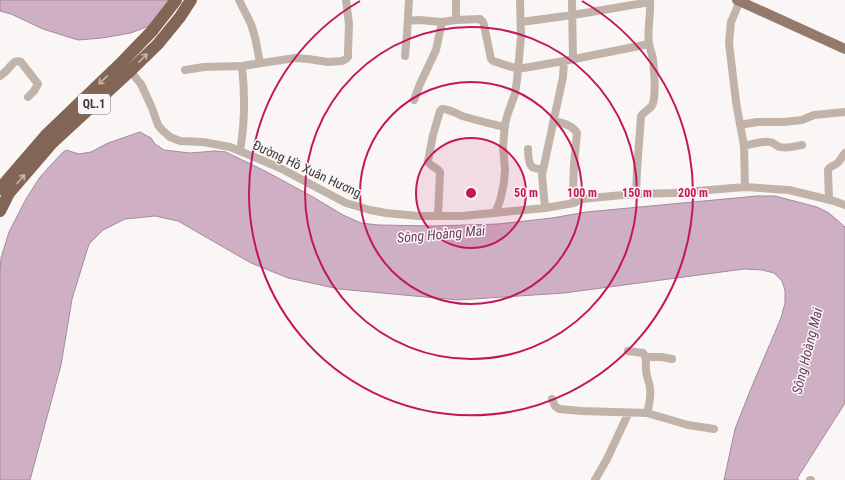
<svg xmlns="http://www.w3.org/2000/svg" width="845" height="480" viewBox="0 0 845 480" font-family="'Roboto Condensed',sans-serif">
<style>
.water{fill:#ceafc4;stroke:#a28c9b}
.lines{fill:none;stroke-linecap:round;stroke-linejoin:round}
.minor{stroke:#c1b3aa;stroke-width:8}
.major{stroke:#937a6b;stroke-width:10}
.highway{stroke:#826554;stroke-width:12}
.oneway{stroke:#c4b5ad}
.ring{fill:none;stroke:#c2185b;stroke-width:2}
.labels{text-anchor:middle;dominant-baseline:central;stroke-width:3;stroke-linejoin:round;paint-order:stroke}
.shield{fill:#faf6f6;stroke:#757272;stroke-width:1}
.shield-label{font-size:12px;font-weight:bold;fill:#3c3a3a}
.street-label{font-size:13px;fill:#3c3a3a;stroke:#faf6f6}
.water-label{font-size:14px;font-style:italic;fill:#6b405f;stroke:#faf6f6}
.centre{fill:#c2185b;stroke:#faf6f6;stroke-width:2}
.ring-label{font-size:12px;text-anchor:middle;font-weight:bold;fill:#c2185b;stroke:#faf6f6;stroke-width:3;stroke-linejoin:round;paint-order:stroke}
</style>
<rect width="100%" height="100%" fill="#faf6f6"/>
<path class="water" d="M0 0H172L154 24 131 33 102 38 78 40 43 29 11 14 0 11Z
M140 132 151 138 155 144 164 150 190 153 215 151 226 152 267 172 313 197 343 215 361 223 378 225 433 226 498 224 552 218 586 212 757 196H775L817 207 829 213 845 227V403L798 477V480H724L735 429 752 386 781 318 785 303V290L782 281 774 273 762 270 744 269 564 293 458 300 339 289 288 278 251 263 178 221 155 216 125 219 103 230 89 244 72 299 61 365 30 480H0V271L1 258 9 232 26 199 40 177 62 153 66 150 79 154 91 152 108 143Z"/>
<g class="lines">
<path class="minor" d="M239 0 251 24 255 37 260 63
M572 0 573 59
M740 1 731 22 729 43 736 102 744 146 745 187
M456 20V0
M408 21 419 20 442 22 456 20 480 19 483 22 484 25 491 59 493 61 518 69 564 61 649 44
M521 22 573 15 650 2
M405 56 407 34 409 0
M185 70 204 67 242 66 295 58 308 59 328 62 342 61 346 59 348 57V52L349 24 346 0
M130 71 141 84 152 108 158 125 162 130 170 137 180 141 203 142 230 147 259 159 280 168 346 203 370 210 386 213 418 216H462L545 208 574 203 582 199 612 196 636 194 673 193 745 187 789 190 834 201 845 205
M0 76C2 74 6 72 8 69 12 65 14 59 21 62L38 84 34 91 28 97
M414 100 420 84 436 50 442 22
M554 121C563 123 572 125 577 133L574 164 573 192 574 203
M740 125 757 122H784L802 120 814 115 845 112
M744 146C752 144 761 141 769 142 774 142 776 146 780 147 787 149 796 146 802 145
M528 149C528 154 528 163 532 167 535 169 540 169 543 169
M240 151C245 123 245 94 242 66
M636 194 637 170 641 116C644 111 652 109 653 103 656 93 654 69 653 59 652 54 650 49 649 44 647 29 651 14 650 0
M829 199 828 170C830 166 832 167 836 164 840 162 842 156 845 153
M545 208 542 175 563 77 564 61
M495 213 500 201 504 183 505 169 503 147 505 124 508 113 515 94 517 80 521 37 520 0
M438 216 440 172C437 167 430 167 428 161L433 135 440 111 442 109C449 109 456 113 462 116 476 120 490 124 505 127
M628 351 643 353C648 358 645 364 646 370 646 377 650 382 650 389 651 397 649 406 647 413
M646 357H662L672 359
M552 399 555 406 559 409 581 411 647 413 688 425 714 429
M595 480 607 459 628 414
M810 480H811"/>
<path class="major" d="M737 0 845 49"/>
<path class="highway" d="M0 189 2 186 47 134 122 62 152 31 176 0
M0 211 9 193 52 143 130 71 158 44 180 17 191 0"/>
</g>
<defs><path id="oneway-shaft" d="M-6 0H5M1.5-3L5.5 0L1.5 3" fill="none" stroke-width="1.6" stroke-linecap="round" stroke-linejoin="round"/></defs>
<g class="oneway">
<use href="#oneway-shaft" transform="translate(143 58) rotate(-45)"/>
<use href="#oneway-shaft" transform="translate(103 80) rotate(136)"/>
<use href="#oneway-shaft" transform="translate(21 179) rotate(-49)"/>
</g>
<circle cx="471" cy="193" r="55" fill="#c2185b" fill-opacity=".12"/>
<g class="ring">
<circle cx="471" cy="193" r="55"/>
<circle cx="471" cy="193" r="111"/>
<circle cx="471" cy="193" r="166"/>
<path d="M582 1A222 222 0 1 1 360 1"/>
</g>
<g class="labels">
<rect class="shield" x="78" y="94" width="32" height="20" rx="3"/>
<g class="shield-label">
<text x="94" y="104">QL.1</text>
</g>
<g class="street-label">
<text transform="translate(307 169) rotate(25)">Đường Hồ Xuân Hương</text>
</g>
<g class="water-label">
<text transform="translate(441 234) rotate(-5)">Sông Hoàng Mai</text>
<text transform="translate(807 351) rotate(-76)">Sông Hoàng Mai</text>
</g>
</g>
<circle cx="471" cy="193" r="6" class="centre"/>
<g class="ring-label">
<text x="526" y="197">50 m</text>
<text x="582" y="197">100 m</text>
<text x="637" y="197">150 m</text>
<text x="693" y="197">200 m</text>
</g>
</svg>
